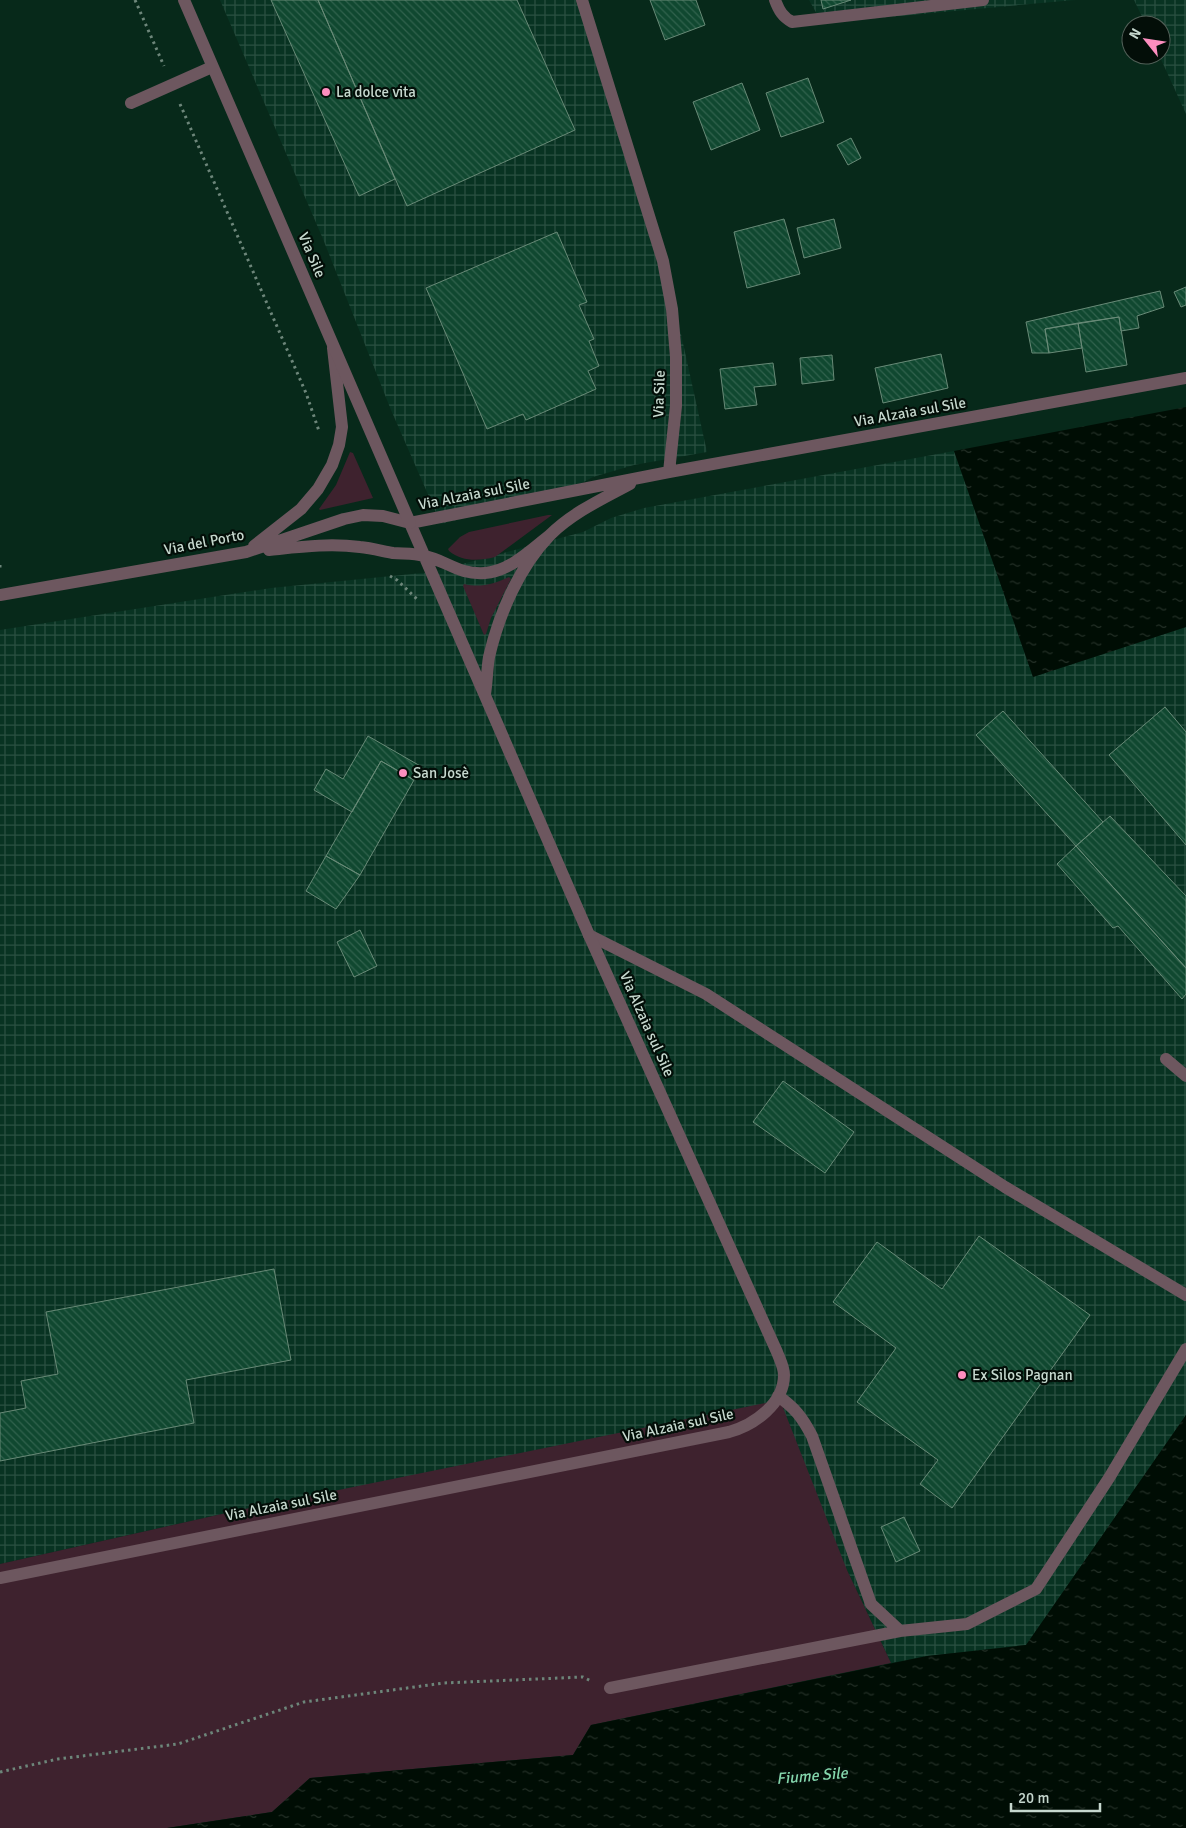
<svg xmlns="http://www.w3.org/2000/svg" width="1186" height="1828" viewBox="0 0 1186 1828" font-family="Signika,sans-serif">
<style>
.industrial{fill:url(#industrial-grid)}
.green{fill:#3e222e}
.water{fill:url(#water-ripples)}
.building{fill:url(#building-back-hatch);stroke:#688a77}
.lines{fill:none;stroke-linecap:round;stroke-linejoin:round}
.path{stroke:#6d867a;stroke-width:3;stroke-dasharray:2.5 4;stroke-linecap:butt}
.service{stroke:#6d575f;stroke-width:12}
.minor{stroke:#6d575f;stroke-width:12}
.tertiary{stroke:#6d575f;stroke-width:12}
.poi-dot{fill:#fd8ebf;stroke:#030e08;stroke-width:2}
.labels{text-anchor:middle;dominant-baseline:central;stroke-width:4.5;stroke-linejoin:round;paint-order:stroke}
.poi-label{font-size:15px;fill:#c6d8ce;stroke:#030e08;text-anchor:start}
.street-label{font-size:15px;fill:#c6d8ce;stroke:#030e08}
.water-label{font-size:16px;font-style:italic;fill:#85d7ad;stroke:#030e08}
</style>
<defs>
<pattern id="industrial-grid" width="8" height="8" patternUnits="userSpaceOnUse" patternTransform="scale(1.25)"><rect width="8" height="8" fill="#083322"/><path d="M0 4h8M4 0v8" fill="none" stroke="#2a5041"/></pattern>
<pattern id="water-ripples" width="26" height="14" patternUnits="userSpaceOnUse" patternTransform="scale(1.25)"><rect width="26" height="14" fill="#000d04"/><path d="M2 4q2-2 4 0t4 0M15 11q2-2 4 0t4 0" fill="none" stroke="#243027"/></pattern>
<pattern id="building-back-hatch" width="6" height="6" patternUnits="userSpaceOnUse" patternTransform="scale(1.25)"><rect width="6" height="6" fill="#104830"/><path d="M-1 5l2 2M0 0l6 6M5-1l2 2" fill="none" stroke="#31624d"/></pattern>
</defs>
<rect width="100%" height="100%" fill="#07291a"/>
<path class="industrial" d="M220 0H580L662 248 707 452 634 465 593 477 567 491 441 524 391 410 323 239Z
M809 0H1075L822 23Z
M1134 0H1186V114L1159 55H1161V25H1146Z
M954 451 1033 677 1186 627V1415L1029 1641 1026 1645 927 1656 891 1663 847 1570 235 1511 0 1564V630L271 588 432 572 583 532 611 518 644 508Z"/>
<path class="green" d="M350 452 353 453 373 498 320 510 319 509 336 485Z
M548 515H552L495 557C479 561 462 562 449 551L448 549 460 537 469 532Z
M509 577 511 579 491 618 486 634 484 635 463 586 464 584C480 588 494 584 509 577Z
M780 1400 847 1570 891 1663 591 1725 573 1755 310 1778 272 1812 167 1828H0V1564L235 1511Z"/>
<path class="water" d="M1186 407V627L1033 677 954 451Z
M1186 1415V1828H167L272 1812 310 1778 573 1755 591 1725 927 1656 1026 1645Z"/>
<path class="building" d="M271 0H318L395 179 359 196Z
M318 0H517L575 130 407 206Z
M650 0H696L705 25 665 40Z
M821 0H851L823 9Z
M808 78 824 122 781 137 766 93Z
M742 83 760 130 711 150 693 102Z
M851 138 861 158 848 165 837 145Z
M784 219 800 274 747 288 734 232Z
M834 219 841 248 804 258 797 228Z
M557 232 587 302 579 305 594 339 589 341 599 366 588 371 596 389 526 420 523 414 487 429 426 288Z
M1186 287V305L1181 307 1174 292Z
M1160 291 1164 307 1137 316 1139 328 1121 331 1119 317 1045 329 1049 353H1032L1026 322Z
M1119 317 1127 365 1086 372 1078 323Z
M1078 323 1082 348 1049 353 1045 329Z
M941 354 948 388 883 403 875 368Z
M832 355 834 380 802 384 800 358Z
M773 363 776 385 754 387 757 405 725 409 720 369Z
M1165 707 1186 732V845L1109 755Z
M1003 711 1103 822 1076 846 976 735Z
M368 736 422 767 414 780 381 761 352 812 314 790 326 769 343 779Z
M381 761 414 780 360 875 326 856Z
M1110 816 1186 896V968L1076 846Z
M1076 846 1186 968V994L1182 999 1118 926 1113 928 1057 864Z
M326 856 360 875 336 909 306 891Z
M360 930 377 966 354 977 337 942Z
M783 1081 854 1132 825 1173 753 1122Z
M979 1236 1090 1315 952 1508 920 1484 938 1460 857 1402 896 1348 833 1302 877 1242 942 1289Z
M274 1269 291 1360 186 1380 194 1423 0 1461V1413L26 1408 21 1381 58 1374 46 1312Z
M904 1517 920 1551 896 1562 881 1527Z"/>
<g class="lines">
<path class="path" d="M135 0 164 66
M180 104 306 393 319 431
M0 565V571
M390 576 397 580 419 601
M0 1772 58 1759 178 1744 304 1702 444 1683 583 1677 591 1681"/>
<path class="service" d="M775 0C779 11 783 17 792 22L983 0
M131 103 212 67
M589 935 706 994 1005 1187 1186 1295
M1166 1059 1186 1076"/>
<path class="minor" d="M582 0 663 261 672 309 676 357V406L669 472
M254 546 301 509 318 489 332 465 339 445 342 427 333 348
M269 550C299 547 329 543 360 547 371 548 382 551 393 553 403 554 414 553 424 556 446 560 458 575 485 573 510 571 531 550 550 535
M0 595 246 552 344 519 363 515 383 516 410 523 669 472 1186 378
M485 694C487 682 487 669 489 657 499 614 519 567 550 535 572 513 602 499 630 484
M778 1396C795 1408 802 1417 812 1436L871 1604 900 1631
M0 1578 729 1432C754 1425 784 1404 784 1375 784 1367 780 1360 777 1352L589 935 410 523
M610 1688 900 1631 967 1624 1036 1589 1109 1478 1186 1349"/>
<path class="tertiary" d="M184 0 410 523"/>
</g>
<g class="poi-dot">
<circle cx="326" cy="92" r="5"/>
<circle cx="403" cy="773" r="5"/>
<circle cx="962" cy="1375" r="5"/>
</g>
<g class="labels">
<g class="poi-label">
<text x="336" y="92">La dolce vita</text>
<text x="413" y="773">San Josè</text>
<text x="972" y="1375">Ex Silos Pagnan</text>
</g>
<g class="street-label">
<text transform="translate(312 255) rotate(67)">Via Sile</text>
<text transform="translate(659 394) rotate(-88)">Via Sile</text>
<text transform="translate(910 412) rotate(-10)">Via Alzaia sul Sile</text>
<text transform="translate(474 494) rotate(-11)">Via Alzaia sul Sile</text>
<text transform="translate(204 542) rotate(-11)">Via del Porto</text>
<text transform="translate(647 1024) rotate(66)">Via Alzaia sul Sile</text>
<text transform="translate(678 1425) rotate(-12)">Via Alzaia sul Sile</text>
<text transform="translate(281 1505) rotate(-11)">Via Alzaia sul Sile</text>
</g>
<g class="water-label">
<text transform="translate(812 1776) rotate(-5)">Fiume Sile</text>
</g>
</g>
<g transform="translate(1146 40) rotate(300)"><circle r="24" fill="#030e08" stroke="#515f57"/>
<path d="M0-4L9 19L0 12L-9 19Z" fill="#fd8ebf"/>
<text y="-8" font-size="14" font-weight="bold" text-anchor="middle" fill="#c6d8ce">N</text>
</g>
<path d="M1011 1803v8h89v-8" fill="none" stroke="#c6d8ce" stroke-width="2.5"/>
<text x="1018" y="1803" font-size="15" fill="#c6d8ce" stroke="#030e08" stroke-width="4" paint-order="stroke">20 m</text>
</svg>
